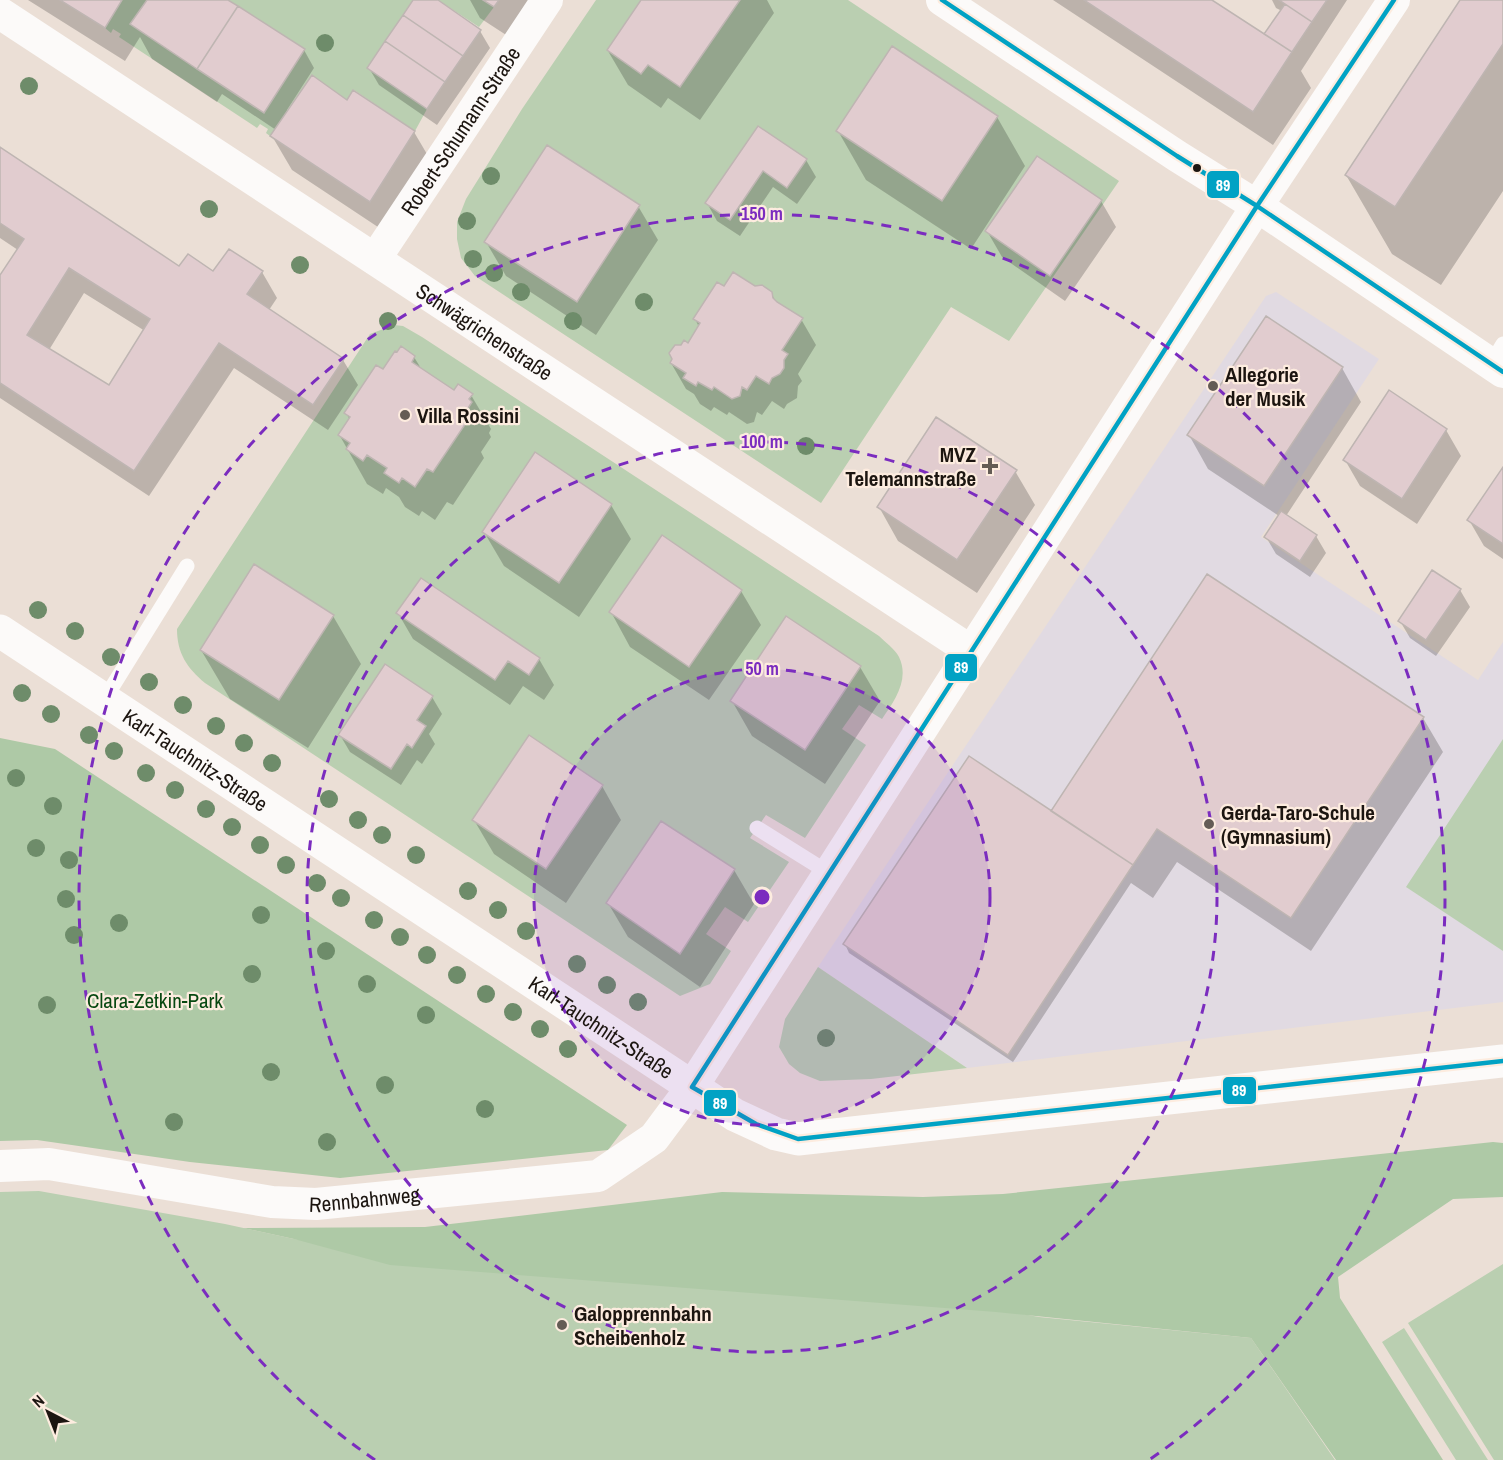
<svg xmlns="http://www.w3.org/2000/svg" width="1503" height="1460" viewBox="0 0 1503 1460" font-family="'Archivo Narrow',sans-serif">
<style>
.education{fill:#e1dae2}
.green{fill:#bacfb1}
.forest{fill:#aec9a6}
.shadow{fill:#0003;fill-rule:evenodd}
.building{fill:#e1cccf;stroke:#beb5b2;stroke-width:1.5;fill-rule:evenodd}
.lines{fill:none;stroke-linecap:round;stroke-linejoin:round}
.lane{stroke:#fcfaf9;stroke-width:15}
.street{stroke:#fcfaf9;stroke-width:32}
.secondary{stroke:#fcfaf9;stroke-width:33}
.bus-1-casing{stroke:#fdecdf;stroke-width:9}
.bus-1{stroke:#01a2c4;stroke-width:4.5}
.tree{fill:#6e8c6a}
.ring{fill:none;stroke:#7b2cbf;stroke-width:3;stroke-dasharray:10 8}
.bus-dot{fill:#1c1510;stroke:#fdecdf;stroke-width:2}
.poi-dot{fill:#645c55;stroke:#fdecdf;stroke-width:2}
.labels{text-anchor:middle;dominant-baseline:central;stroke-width:4.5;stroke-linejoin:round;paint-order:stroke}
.street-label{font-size:21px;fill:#1c1510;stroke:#fdecdf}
.poi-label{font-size:21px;font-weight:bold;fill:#1c1510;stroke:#fdecdf;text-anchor:start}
.park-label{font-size:21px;fill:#084811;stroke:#fdecdf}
.centre{fill:#7b2cbf;stroke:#fdecdf;stroke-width:3}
.ring-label{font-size:18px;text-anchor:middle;font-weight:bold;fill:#7b2cbf;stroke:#fdecdf;stroke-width:4.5;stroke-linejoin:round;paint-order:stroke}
.line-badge{stroke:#fdecdf;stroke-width:2}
.badge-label{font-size:16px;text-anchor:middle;font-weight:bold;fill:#fff}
</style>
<rect width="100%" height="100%" fill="#ebdfd6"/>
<path class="education" d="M1276 292 1379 359 1261 537 1478 680 1503 642V1002L967 1068 818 967 1266 296Z"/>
<path class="green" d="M122 0H413L367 68 427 109 415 131 354 90 347 100 312 76 270 136 266 133 268 129 260 124 257 128 119 37 121 34 113 29 111 33 105 28Z
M438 0H483L494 7 479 27Z
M596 0H848L1119 181 1009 341 951 307 821 503 475 276 461 258 457 239V222L466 199 522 109Z
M394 325 403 326 422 337 879 636C885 642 895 649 899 657 910 680 894 701 882 719L859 705 842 729 866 745 805 838 766 815 750 838 789 862 748 922 725 907 706 934 731 951 710 984 680 996 205 683C187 668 177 653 177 629L370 334Z
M1503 739V951L1406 887Z
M818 967 967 1068 871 1079 820 1081 800 1073 789 1064 779 1047 785 1019Z
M39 1191 225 1224 294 1239 1006 1311 1039 1317 1251 1338 1335 1460H0V1192Z
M1503 1264V1460H1494L1408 1323Z
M1404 1328 1488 1460H1456L1382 1342Z"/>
<path class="forest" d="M0 738 55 749 627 1125 608 1150 340 1178 190 1162 37 1140 0 1141Z
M1493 1142 1503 1143V1197L1453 1199 1338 1277 1340 1298 1443 1460H1336L1251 1338 996 1312 390 1265 294 1239 243 1228 425 1227 722 1192 923 1197 1003 1194Z"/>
<path class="shadow" d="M28 0H226L304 50 314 68 287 110 414 132 434 166 390 235 292 170 272 136 276 130 222 94 217 102 152 59 140 37 125 61Z
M415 0H435L480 31 490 48 437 125 379 85 369 68Z
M470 0H541L514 40 480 18Z
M643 0H767L774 13 700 120 668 98 661 108 628 85 608 51Z
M1053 0H1209L1264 36 1282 11 1276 8 1272 0H1347L1301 71 1311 88 1273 145Z
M1462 0H1503V191L1441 285 1392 254 1346 175Z
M893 48 997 117 1025 166 971 249 866 180 838 131Z
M758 128 806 160 816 177 797 204 773 187 740 236 717 221 707 203Z
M0 149 180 268 213 273 262 272 277 298 269 310 343 360 358 385 328 430 234 368 149 496 0 398V277L18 250 0 238ZM84 293 145 331 109 387 49 350Z
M1101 201 1116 227 1065 301 1002 257 987 231Z
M638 206 658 240 596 335 506 276 486 242Z
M725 288H755L771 293 776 302 801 319 816 345 798 374 802 381 798 386 797 398 787 404 784 409 772 401 762 415 757 412 754 422 747 424 729 412 727 415 714 407 711 411 700 404 694 394 686 389 671 363 688 345 699 327 695 319Z
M414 357 422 370 454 392 471 395 491 429 489 433 491 437 481 452 484 458 453 505 447 502 435 520 422 511 419 516 405 507 399 497 386 488 383 494 367 484 340 436 350 420 346 413 383 371Z
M1342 368 1361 402 1286 516 1316 536 1326 553 1310 577 1276 554 1266 537 1279 516 1208 469 1189 435Z
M1446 430 1461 456 1417 524 1360 486 1345 460Z
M1503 469V559L1484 546 1469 520Z
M1015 471 1035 505 977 593 898 541 879 507Z
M611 505 631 539 579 617 504 566 484 532Z
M1460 590 1470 607 1436 656 1410 638 1400 621Z
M741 591 761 625 709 700 630 647 611 612Z
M398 613 539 659 554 685 544 700 523 686 510 705 413 639Z
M333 616 361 664 308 748 230 699 201 650Z
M860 667 880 701 825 784 752 736 732 701Z
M432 697 442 714 429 734 435 744 422 764 417 760 401 785 350 752 340 735Z
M1423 718 1443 752 1311 951 1177 862 1153 898 1131 883 1013 1062 849 953 845 944 1052 813Z
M602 786 621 820 566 903 494 854 474 820Z
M734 870 754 904 700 987 628 937 608 903Z"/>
<path class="building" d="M60 0H122L105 28Z
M147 0H228L238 6 197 69 130 24Z
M413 0H438L481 30 463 56 403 15Z
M483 0H499L494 7Z
M641 0H740L680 87 648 65 641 74 607 50Z
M1084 0H1212L1292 52 1253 112Z
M1279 0H1327L1312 22Z
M1460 0H1503V44L1395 207 1345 175Z
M1285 4 1312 22 1292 52 1264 34Z
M238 6 305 49 264 113 197 69Z
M403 15 463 56 445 82 385 41Z
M385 41 445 82 427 109 367 68Z
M892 46 998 116 942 201 836 131Z
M312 75 347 100 353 90 415 131 370 202 270 136Z
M758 126 807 159 787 188 763 171 730 220 705 203Z
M547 145 640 205 577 302 484 242Z
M0 147 179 266 188 254 213 271 229 249 263 271 247 294 344 359 313 405 219 343 134 471 0 383V275L24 239 0 223ZM69 268 150 319 109 385 27 335Z
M1037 156 1102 200 1050 276 985 231Z
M733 272 755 286 762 285 772 292 773 298 777 302 803 318 782 350 788 354 784 360V368L780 374 772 378 769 384 756 376 747 390 742 387 740 396 732 399 714 387 712 390 698 382 696 386 683 378 686 373 670 363 672 359 669 353 675 345H681L684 340 688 343 700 323 693 319 717 282 724 286Z
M1266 316 1343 367 1264 486 1187 435Z
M401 346 415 356 412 362 454 390 458 384 473 394 469 399 472 402 461 419 466 423 433 472 427 469 415 487 402 478 399 483 384 473 387 468 367 455 363 461 346 449 350 443 338 435 350 417 344 413 376 365 383 369 395 351 397 352Z
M1389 390 1447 429 1402 499 1343 460Z
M936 417 1017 470 957 560 877 507Z
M535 452 612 504 559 583 482 532Z
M1503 467V544L1467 520Z
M1281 511 1317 535 1300 561 1264 537Z
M662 535 742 590 689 667 609 612Z
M254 564 334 615 279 700 200 650Z
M1432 570 1461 589 1426 640 1398 621Z
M1207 574 1424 717 1291 918 1157 829 1133 865 1051 811Z
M421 578 540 658 529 675 508 661 495 680 396 613Z
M786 616 861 666 805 750 730 701Z
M385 664 433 696 417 720 426 726 412 748 407 744 391 769 338 735Z
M529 735 603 785 546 869 472 820Z
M969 756 1133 865 1008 1055 843 944Z
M661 821 735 869 680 954 606 903Z"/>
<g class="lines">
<path class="lane" d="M1491 364 1503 344
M104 700 187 566
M757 828 829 873"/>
<g class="street">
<path d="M942 0 1177 156 1257 206 1503 372"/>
<path id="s1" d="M0 13 971 651"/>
<path id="s2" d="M375 259 547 0"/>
<path id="s3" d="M0 1166 49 1164 272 1202 316 1204 598 1176 654 1138 692 1087 1257 206 1394 0"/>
</g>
<path class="secondary" id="s4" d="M0 631 735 1115 776 1134 798 1139 1503 1061"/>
<defs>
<path id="bus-1" d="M942 0 1177 156 1257 206 1503 372
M1394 0 1257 206 692 1087 756 1124 798 1139 1503 1061"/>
</defs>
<use href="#bus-1" class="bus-1-casing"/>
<use href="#bus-1" class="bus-1"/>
</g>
<g class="tree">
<circle cx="325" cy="43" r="9"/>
<circle cx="29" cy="86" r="9"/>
<circle cx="491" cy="176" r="9"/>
<circle cx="209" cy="209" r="9"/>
<circle cx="467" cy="221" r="9"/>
<circle cx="473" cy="259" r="9"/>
<circle cx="300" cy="265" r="9"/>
<circle cx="494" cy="273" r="9"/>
<circle cx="521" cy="292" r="9"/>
<circle cx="644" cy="302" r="9"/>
<circle cx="388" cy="321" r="9"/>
<circle cx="573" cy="321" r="9"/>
<circle cx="806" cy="446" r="9"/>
<circle cx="38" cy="610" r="9"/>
<circle cx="75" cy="631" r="9"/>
<circle cx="111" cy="657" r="9"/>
<circle cx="149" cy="682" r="9"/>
<circle cx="22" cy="693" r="9"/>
<circle cx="183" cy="705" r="9"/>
<circle cx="51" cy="714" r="9"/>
<circle cx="216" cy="726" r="9"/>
<circle cx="89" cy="735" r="9"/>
<circle cx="244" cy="743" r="9"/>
<circle cx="114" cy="751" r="9"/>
<circle cx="272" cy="763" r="9"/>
<circle cx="146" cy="773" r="9"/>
<circle cx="16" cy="778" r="9"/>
<circle cx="175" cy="790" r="9"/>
<circle cx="329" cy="799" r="9"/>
<circle cx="53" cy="806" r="9"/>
<circle cx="206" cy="809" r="9"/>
<circle cx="358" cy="820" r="9"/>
<circle cx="232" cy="827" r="9"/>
<circle cx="382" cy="835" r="9"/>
<circle cx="260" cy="845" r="9"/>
<circle cx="36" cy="848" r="9"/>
<circle cx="416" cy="855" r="9"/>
<circle cx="69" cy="860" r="9"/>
<circle cx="286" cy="865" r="9"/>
<circle cx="317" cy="883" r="9"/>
<circle cx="468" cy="891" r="9"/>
<circle cx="341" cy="898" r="9"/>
<circle cx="66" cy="899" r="9"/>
<circle cx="498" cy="910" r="9"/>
<circle cx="261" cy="915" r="9"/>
<circle cx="374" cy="920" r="9"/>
<circle cx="119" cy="923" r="9"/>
<circle cx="526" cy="931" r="9"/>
<circle cx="74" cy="935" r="9"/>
<circle cx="400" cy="937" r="9"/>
<circle cx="326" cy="951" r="9"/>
<circle cx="427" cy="955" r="9"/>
<circle cx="577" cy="964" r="9"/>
<circle cx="252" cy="974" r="9"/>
<circle cx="457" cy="975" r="9"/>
<circle cx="367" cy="984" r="9"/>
<circle cx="607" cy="985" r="9"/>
<circle cx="486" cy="994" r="9"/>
<circle cx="638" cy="1002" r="9"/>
<circle cx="47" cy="1005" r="9"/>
<circle cx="513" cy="1012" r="9"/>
<circle cx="426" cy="1015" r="9"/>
<circle cx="540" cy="1029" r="9"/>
<circle cx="826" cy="1038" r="9"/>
<circle cx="568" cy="1049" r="9"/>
<circle cx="271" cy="1072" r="9"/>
<circle cx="385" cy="1085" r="9"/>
<circle cx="485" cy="1109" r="9"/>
<circle cx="174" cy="1122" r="9"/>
<circle cx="327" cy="1142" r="9"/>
</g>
<circle cx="762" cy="897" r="228" fill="#7b2cbf" fill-opacity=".12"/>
<g class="ring">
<circle cx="762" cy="897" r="228"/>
<circle cx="762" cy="897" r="455"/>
<path d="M375 1460A683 683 0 1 1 1149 1460"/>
</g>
<circle class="bus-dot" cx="1197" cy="168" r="5"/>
<g class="poi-dot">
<circle cx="1213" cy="386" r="6"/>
<circle cx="405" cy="415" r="6"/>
<path d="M987 457h6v6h6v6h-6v6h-6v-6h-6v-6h6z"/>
<circle cx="1209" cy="824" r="6"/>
<circle cx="562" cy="1325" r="6"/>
</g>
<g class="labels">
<g class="street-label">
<text stroke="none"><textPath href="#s2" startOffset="154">Robert-Schumann-Straße</textPath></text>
<text stroke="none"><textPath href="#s1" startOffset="580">Schwägrichenstraße</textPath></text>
<text stroke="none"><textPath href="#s4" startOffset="234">Karl-Tauchnitz-Straße</textPath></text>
<text stroke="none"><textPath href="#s4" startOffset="720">Karl-Tauchnitz-Straße</textPath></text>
<text stroke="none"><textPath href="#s3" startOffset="368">Rennbahnweg</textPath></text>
</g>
<g class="poi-label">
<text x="1225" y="374">Allegorie<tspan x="1225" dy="24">der Musik</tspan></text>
<text x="417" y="415">Villa Rossini</text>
<text x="976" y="454" text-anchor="end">MVZ<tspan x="976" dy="24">Telemannstraße</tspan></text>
<text x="1221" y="812">Gerda-Taro-Schule<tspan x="1221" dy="24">(Gymnasium)</tspan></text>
<text x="574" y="1313">Galopprennbahn<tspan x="574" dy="24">Scheibenholz</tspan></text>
</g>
<g class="park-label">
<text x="155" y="1000">Clara-Zetkin-Park</text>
</g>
</g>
<circle cx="762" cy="897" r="9" class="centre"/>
<g class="ring-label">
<text x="762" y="220">150 m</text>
<text x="762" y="448">100 m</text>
<text x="762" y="675">50 m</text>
</g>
<g class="line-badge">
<rect x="1206" y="170" width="34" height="29" rx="6" fill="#01a2c4"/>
<rect x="944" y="653" width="34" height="29" rx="6" fill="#01a2c4"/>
<rect x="1222" y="1076" width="35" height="29" rx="6" fill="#01a2c4"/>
<rect x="703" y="1089" width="34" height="28" rx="6" fill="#01a2c4"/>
</g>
<g class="badge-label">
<text x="1223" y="191">89</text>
<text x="961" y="673">89</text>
<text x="1239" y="1096">89</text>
<text x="720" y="1109">89</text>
</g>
<g transform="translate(48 1412) rotate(318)" stroke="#fdecdf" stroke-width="4.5" paint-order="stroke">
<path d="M0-4.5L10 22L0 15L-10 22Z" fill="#1c1510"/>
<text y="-9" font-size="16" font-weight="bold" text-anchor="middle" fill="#1c1510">N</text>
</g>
</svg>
